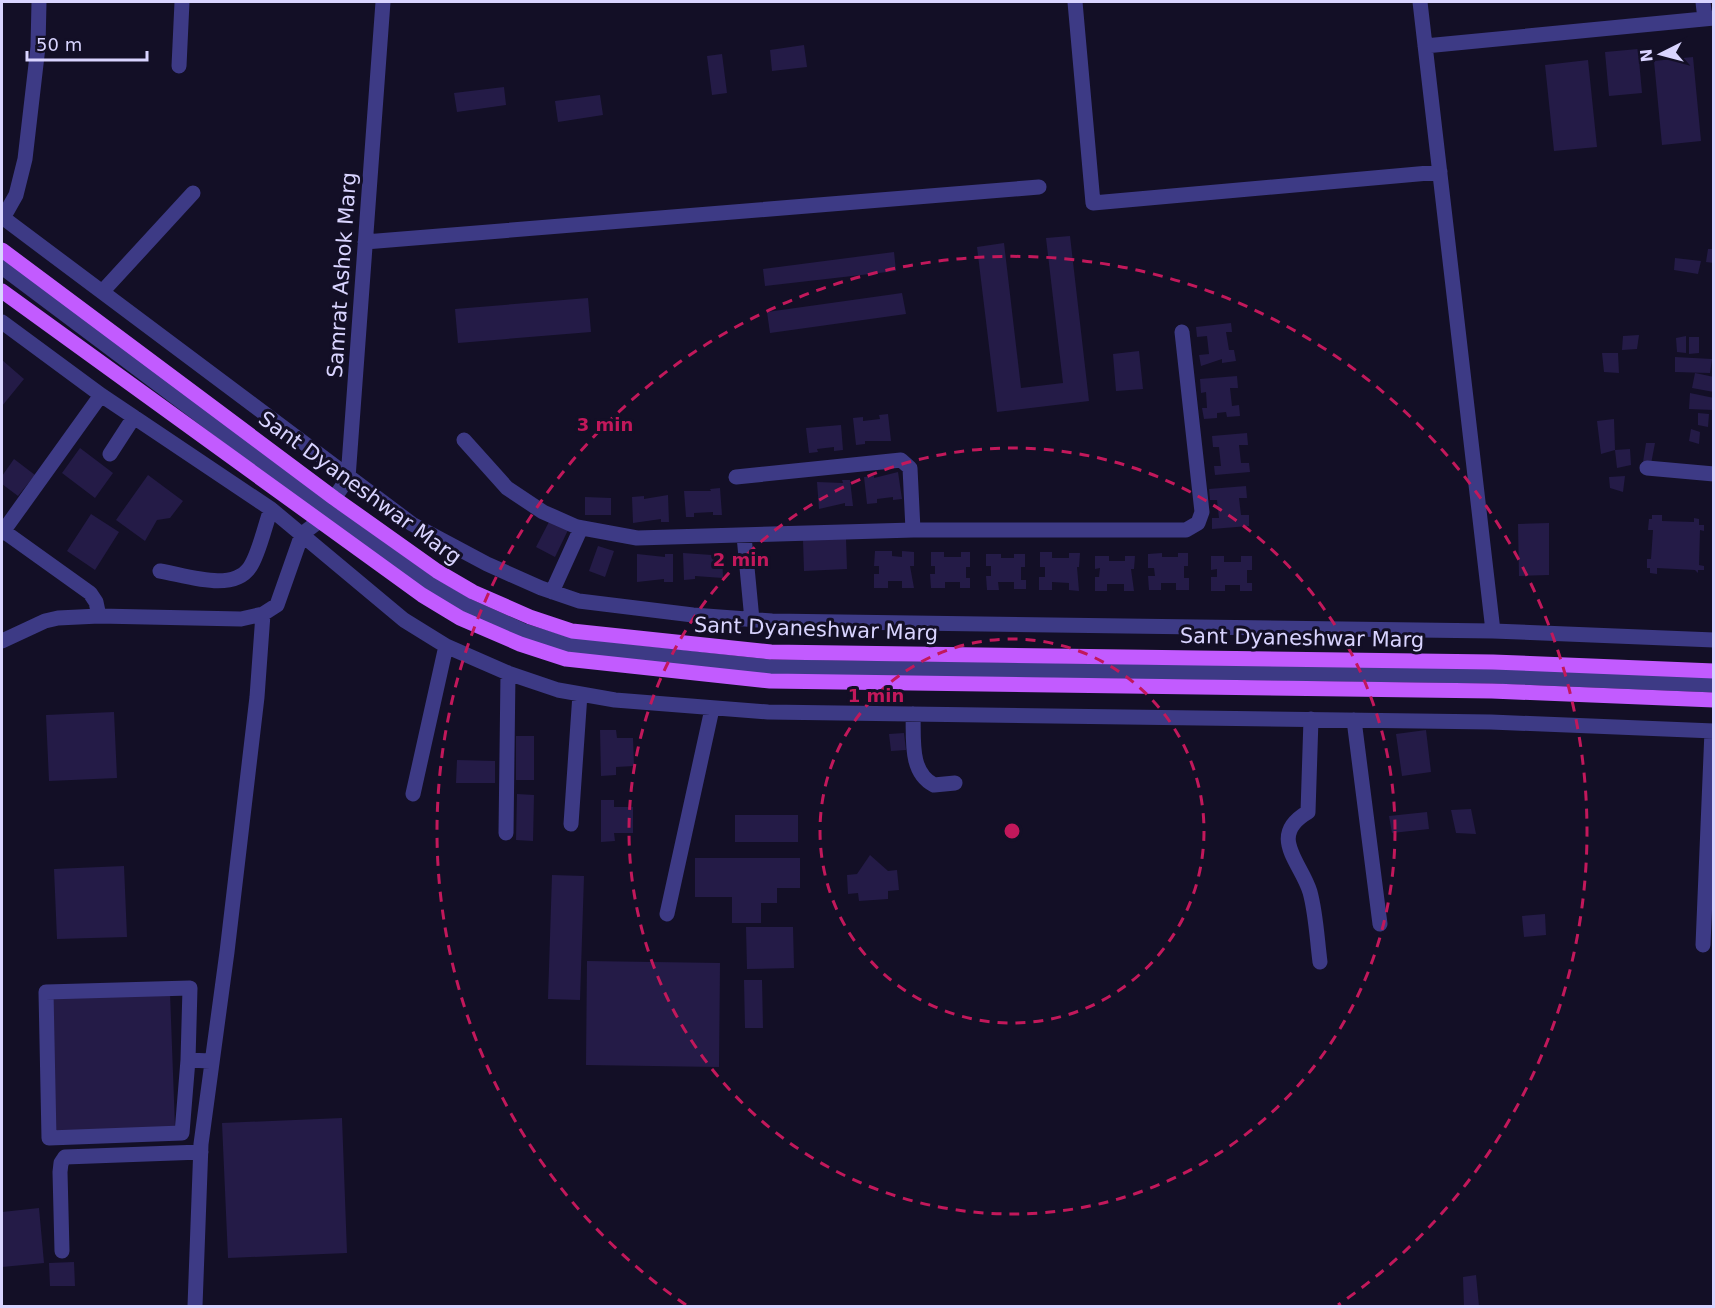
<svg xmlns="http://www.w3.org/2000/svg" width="1715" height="1308" viewBox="0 0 1715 1308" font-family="'DejaVu Sans',sans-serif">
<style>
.building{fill:#241b47}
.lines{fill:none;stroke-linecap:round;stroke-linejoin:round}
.minor{stroke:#3d3a85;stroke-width:15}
.major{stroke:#c25bff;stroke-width:15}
.ring{fill:none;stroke:#c2185b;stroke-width:3;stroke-dasharray:10 8}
.labels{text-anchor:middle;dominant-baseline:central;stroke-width:6;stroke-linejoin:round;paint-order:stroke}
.street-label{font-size:21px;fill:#d9d4ff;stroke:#130f26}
.centre{fill:#c2185b;stroke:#130f26;stroke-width:3}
.ring-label{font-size:18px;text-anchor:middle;font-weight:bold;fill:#c2185b;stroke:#130f26;stroke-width:6;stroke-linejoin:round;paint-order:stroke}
</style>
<rect width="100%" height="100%" fill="#130f26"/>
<path class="building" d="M804 45 807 67 772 71 770 50Z
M1638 49 1642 93 1609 96 1605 52Z
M722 54 727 93 712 95 707 56Z
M1693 57 1701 141 1662 145 1654 61Z
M1588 60 1597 147 1554 151 1545 65Z
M504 87 506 105 457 112 454 93Z
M600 95 603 115 558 122 555 101Z
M1070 236 1089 401 997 412 977 247 1004 243 1021 388 1063 383 1046 238Z
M1708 249H1714V263L1706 262Z
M894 252 896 271 765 286 763 269Z
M1675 258 1701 261 1698 274 1674 270Z
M902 293 906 314 770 333 767 312Z
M588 298 591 332 458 343 455 309Z
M1231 323 1232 332H1226L1229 350H1234L1236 361 1222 363V359L1201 366 1199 355 1209 354 1207 336 1197 337 1196 327Z
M1639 335 1637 349 1622 350 1623 336Z
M1686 336V353L1677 352 1676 338Z
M1689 337H1699V353L1689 354Z
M1139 351 1143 389 1116 391 1113 354Z
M1602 353H1618L1619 373 1604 372Z
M1675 357 1712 359 1710 373 1675 372Z
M2 360 24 379 2 406Z
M1695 373 1714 377V392L1692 388Z
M1237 376 1238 388H1230L1232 406 1239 405 1240 416 1227 417 1226 412 1217 413V418L1204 419 1202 408H1207L1206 392 1201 393 1200 379Z
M1690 393 1714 398V410L1689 409Z
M1698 413 1709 414 1708 427 1698 425Z
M888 414 891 441H865V444L856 445 853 418 863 417V421L880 419 879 415Z
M1614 419 1615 450 1601 454 1597 421Z
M841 425 843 450 834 451V447L817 449 818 452 809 453 806 428Z
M1691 429 1700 432 1699 444 1689 441Z
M1247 433 1248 445H1239L1241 463H1249L1250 472 1215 475 1214 466H1221L1219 447H1213L1212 436Z
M1646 443H1655L1651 464 1643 462Z
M80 448 113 473 95 498 62 473Z
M1630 449 1631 465 1617 468 1615 450Z
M14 459 35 475 18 496 2 484V476Z
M898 472 902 499 893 500V497L877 499V503L867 504 864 477 874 476V478Z
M148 475 183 501 170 518 157 520 145 541 116 520Z
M1625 476 1623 492 1610 488 1609 477Z
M842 480H850L853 506H845V503L819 509 817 482 843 483Z
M1246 486 1247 498H1239L1241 515H1249V526L1212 529V518H1219L1217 500H1210L1209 489Z
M720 488 722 515H713V512L694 513V517H686L684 491H711L710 489Z
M668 495 669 522H661V519L633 523 632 497 644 496V499Z
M585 497 611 498V515H585Z
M91 514 119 532 95 570 67 551Z
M1652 515H1662V521L1694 522V518L1699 519V525H1704V531L1700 530 1699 565 1704 566V570H1698V573L1695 570 1657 568V574L1650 573V568H1647V559H1651L1653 530H1648L1649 519H1652Z
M551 518 569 528 555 557 536 547Z
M1549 523V575L1519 576 1518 524Z
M846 539 847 569 804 571 803 540Z
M598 546 614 551 605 577 589 571Z
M875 551H892V556L902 557V551L914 552V566H910L914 588H902V581H888V588H874V574H879V566H874Z
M712 552H722L723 578 695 576V579L684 580 683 553 712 555Z
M931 552H944V557H961V552H970V567H966V578H970V588H960V582H945V588H931L930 574H935V566H931Z
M1040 552H1052V558H1069V553H1080L1079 567H1077L1079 591 1069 590V583L1052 582V590H1039V577H1045V567H1040Z
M1162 553V557H1178V553H1188V566H1184V578H1189V590H1176V583H1161V590H1149L1148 576H1155L1154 568H1148V554Z
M637 554 665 557V554H673V582H664V579L637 582Z
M986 554H1001V558H1014V554H1025V567H1021V580H1026V589H1014V582H998L999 590H987L986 576H991V566H986Z
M1095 556H1109V561H1125V556H1135L1134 569H1131L1134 591H1124V584H1107V591H1095V577H1099L1100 568 1095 569Z
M1211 556H1224V562H1241V556H1252V570H1247V583H1252V591H1240V585H1225V591H1211V577H1217V569L1211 570Z
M114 712 117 778 49 781 46 715Z
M600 730H616L617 738H633L634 766 616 767V775L601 776Z
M1426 730 1431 772 1402 776 1396 734Z
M904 733 906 750 891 751 889 734Z
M516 736H534V780H516Z
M457 760 495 761V783H456Z
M517 794 534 795 533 841 516 840Z
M601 800H614V807H633V833H614L615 841 601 842Z
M1471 809 1476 834 1456 833 1451 810Z
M1427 812 1429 829 1392 833 1389 816Z
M735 815H798V842H735Z
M870 855 888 871 897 870 899 890 888 891V899L859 901 858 893 848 894 847 875 857 874Z
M695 858H800V888H777V903H761V923H732V897H695Z
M124 866 127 937 57 939 54 869Z
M552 875 584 876 580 1000 548 999Z
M1545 914 1546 935 1524 937 1522 916Z
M746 927H793L794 968 747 969Z
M587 961 720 963 719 1067 586 1065Z
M744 980H762L763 1028H745Z
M170 993 175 1127 55 1132 50 998Z
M342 1118 347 1253 228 1258 222 1123Z
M39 1208 44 1263 2 1267V1212Z
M74 1262 75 1286H50L49 1263Z
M1476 1275 1479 1306H1464L1463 1277Z"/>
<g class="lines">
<path class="minor" d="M1075 2 1093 203 1440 172
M1420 2 1493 631
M1703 2 1705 19
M1425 46 1714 18
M179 66 182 2
M2 217 412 524 487 564 541 588 579 601 693 615 772 621 1493 631 1714 640
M3 218 16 195 25 159 38 47 39 2
M365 242 1039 187
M2 267 326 510 429 583 466 605 524 631 569 645 770 667 1492 676 1714 685
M102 292 193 193
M2 322 101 395 271 509 404 620 446 646 508 673 558 690 615 700 768 712 1491 722 1714 731
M464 440 507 488 543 512 577 527 637 538 913 530H1186L1198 523 1202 512 1182 332
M110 454 134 417
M1647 468 1714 474
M736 477 901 460 910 468 913 530
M2 530 90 593 96 602 99 616
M2 533 101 395
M302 534 318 522 348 478 383 2
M744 536 752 620
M160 571C185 575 233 593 250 567 259 554 265 525 271 509
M552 592 581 528
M2 641 45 621 58 618 99 616 241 619 263 614 277 605 302 534
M913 714C914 739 909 772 934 785L955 783
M1311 719 1308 812C1267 836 1301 862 1310 892 1316 914 1317 939 1320 962
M1354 720 1380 924
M413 794 446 646
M571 824 580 694
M506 833 508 673
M667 914 712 709
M1703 945 1712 731
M188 1060 190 988 46 992 49 1138 182 1133 188 1060 210 1061
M62 1251 60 1172 61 1163 65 1157 201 1152
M195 1306 201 1144 227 952 257 697 263 614"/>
<path class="major" d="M2 250 334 498 437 571 473 592 530 617 572 631 771 652 1493 662 1714 671
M2 291 422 595 460 618 520 644 566 659 770 681 1492 691 1714 700"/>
</g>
<g class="ring">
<circle cx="1012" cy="831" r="192"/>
<circle cx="1012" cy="831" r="383"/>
<path d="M686 1305A575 575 0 1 1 1338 1305"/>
</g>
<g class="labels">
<g class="street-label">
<text transform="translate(342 275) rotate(-86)">Samrat Ashok Marg</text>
<text transform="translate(360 488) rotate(36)">Sant Dyaneshwar Marg</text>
<text transform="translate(816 629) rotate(2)">Sant Dyaneshwar Marg</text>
<text transform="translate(1302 638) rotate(1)">Sant Dyaneshwar Marg</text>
</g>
</g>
<circle cx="1012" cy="831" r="9" class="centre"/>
<g class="ring-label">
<text x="605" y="431">3 min</text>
<text x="741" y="566">2 min</text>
<text x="876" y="702">1 min</text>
</g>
<rect width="1715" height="1308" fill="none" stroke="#d9d4ff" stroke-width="6"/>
<g transform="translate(1661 54) rotate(264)" stroke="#130f26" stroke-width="4.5" paint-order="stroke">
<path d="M0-4.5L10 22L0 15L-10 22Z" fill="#d9d4ff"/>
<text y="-9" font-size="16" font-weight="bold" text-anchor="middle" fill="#d9d4ff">N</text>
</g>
<path d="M27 51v9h120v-9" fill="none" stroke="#d9d4ff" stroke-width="3"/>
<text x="36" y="51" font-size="18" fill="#d9d4ff" stroke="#130f26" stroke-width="4.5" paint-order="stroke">50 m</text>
</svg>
